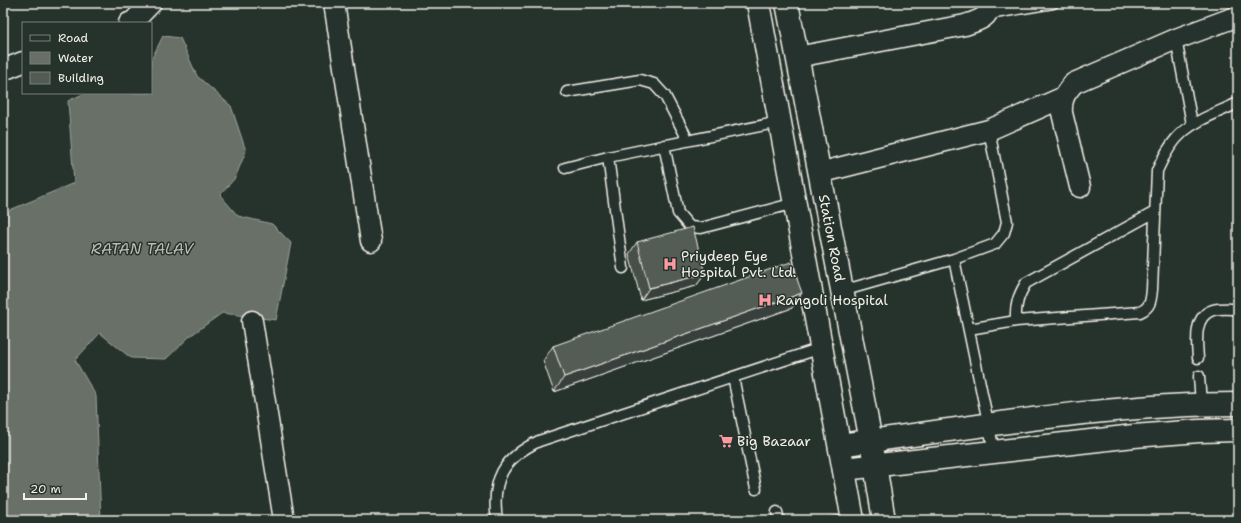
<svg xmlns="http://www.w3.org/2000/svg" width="1241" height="523" font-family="'Shantell Sans',sans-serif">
	<rect width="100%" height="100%" fill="#26332d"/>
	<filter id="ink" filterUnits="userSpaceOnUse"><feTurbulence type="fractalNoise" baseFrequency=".025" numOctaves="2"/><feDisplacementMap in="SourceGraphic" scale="8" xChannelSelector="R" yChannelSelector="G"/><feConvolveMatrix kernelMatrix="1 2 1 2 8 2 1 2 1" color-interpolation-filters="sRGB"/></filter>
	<g filter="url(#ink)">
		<path fill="#676f68" stroke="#9fa39b" d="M163,36L180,38L197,76L231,106L246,151L235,178L220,195L238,216L272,224L291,243L276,320L222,313L190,336L166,359L131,358L100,333L75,360L96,396L101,520H3V221L10,210L74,183L68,101L85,93H151V60Z"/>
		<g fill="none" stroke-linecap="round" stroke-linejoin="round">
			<defs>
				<path id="service" d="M989,14L1053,3
					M1176,39L1192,124
					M567,92L640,80L654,84L665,96L688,140
					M664,145L678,213L690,227L701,228L795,203
					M608,157L623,268
					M565,168L608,157L780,122
					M954,259L994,451
					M842,291L954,259L995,244L1004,233L1007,222L989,130
					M1016,321C1015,306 1018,296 1026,283L1155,212
					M969,329L1016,321L1140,312C1151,307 1151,300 1152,289L1157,171C1177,125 1195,123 1238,103
					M1198,358C1197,343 1193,316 1213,310C1220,308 1230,309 1238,309
					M1199,376L1201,404
					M733,377L756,489
					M777,512L779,520
					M497,520C491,480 503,458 539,441L821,348"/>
				<path id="minor" d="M334,3L371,241
					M129,23L133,22L151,3
					M797,57L965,25C980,20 987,19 992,3
					M3,70L23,62
					M819,173L989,130L1064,97
					M1080,187L1062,113C1061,99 1065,93 1074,83L1176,39L1238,16
					M252,321L284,520"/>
				<path id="secondary" d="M840,445C972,428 1105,404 1238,404
					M844,469L1134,436L1199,431L1238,430"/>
				<path id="primary" d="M758,3L853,520
					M787,3L871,441L884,520"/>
			</defs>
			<use href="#service" stroke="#f4f1e8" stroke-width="13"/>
			<use href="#minor" stroke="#f4f1e8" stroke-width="23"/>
			<use href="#secondary" stroke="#f4f1e8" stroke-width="25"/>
			<use href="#primary" stroke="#f4f1e8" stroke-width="25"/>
			<use href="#service" stroke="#26332d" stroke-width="10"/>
			<use href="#minor" stroke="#26332d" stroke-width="20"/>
			<use href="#secondary" stroke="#26332d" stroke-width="22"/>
			<use href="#primary" stroke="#26332d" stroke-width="22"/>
		</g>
		<path fill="#474f49" stroke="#f4f1e8" d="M637,242L705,274L696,286L641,300L629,254Z
			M792,308L554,392L543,361L553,346Z"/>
		<path fill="#39403c" stroke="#f4f1e8" d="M705,274L696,286L641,300L649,288Z
			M802,293L792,308L554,392L564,377Z"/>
		<path fill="#525c55" stroke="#f4f1e8" d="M693,227L705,274L649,288L637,242Z
			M791,262L802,293L564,377L553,346Z
			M842,515L843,520H814Z"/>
	</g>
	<defs>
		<symbol id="hospital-bare" viewBox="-9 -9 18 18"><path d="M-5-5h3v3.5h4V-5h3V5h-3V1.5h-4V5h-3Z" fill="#ff9aa2" stroke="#26332d" stroke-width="2.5" paint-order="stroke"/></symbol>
		<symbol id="supermarket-bare" viewBox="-9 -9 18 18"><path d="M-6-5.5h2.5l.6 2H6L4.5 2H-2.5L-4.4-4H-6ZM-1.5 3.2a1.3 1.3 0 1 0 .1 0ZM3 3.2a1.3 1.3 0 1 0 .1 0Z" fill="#ff9aa2" stroke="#26332d" stroke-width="2.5" paint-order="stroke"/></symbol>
	</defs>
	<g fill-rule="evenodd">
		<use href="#hospital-bare" x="660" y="254" width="20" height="20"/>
		<use href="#hospital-bare" x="755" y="290" width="20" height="20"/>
		<use href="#supermarket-bare" x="716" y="431" width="20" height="20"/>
	</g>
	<g text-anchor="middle" stroke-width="3" stroke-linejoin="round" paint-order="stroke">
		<g font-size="14" fill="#f4f1e8" stroke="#26332d">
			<text transform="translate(832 238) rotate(79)" y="5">Station Road</text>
		</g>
		<g font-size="14" fill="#f4f1e8" stroke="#26332d" text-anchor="start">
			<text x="681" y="261">Priydeep Eye<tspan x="681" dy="16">Hospital Pvt. Ltd.</tspan></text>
			<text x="776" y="305">Rangoli Hospital</text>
			<text x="737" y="446">Big Bazaar</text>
		</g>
		<g font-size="15" font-style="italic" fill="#bcbdb5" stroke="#26332d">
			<text x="142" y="254">RATAN TALAV</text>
		</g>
	</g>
	<rect width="1241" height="523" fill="none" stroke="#26332d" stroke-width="16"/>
	<rect x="8" y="8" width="1225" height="507" fill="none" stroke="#f4f1e8" stroke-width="1.5" filter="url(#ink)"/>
	<rect x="22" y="22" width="130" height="72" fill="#26332d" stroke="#787f78"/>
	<rect x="30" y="35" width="20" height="6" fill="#26332d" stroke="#787f78"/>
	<text x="58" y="42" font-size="12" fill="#f4f1e8">Road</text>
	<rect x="30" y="52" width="20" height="12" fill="#676f68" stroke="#787f78"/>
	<text x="58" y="62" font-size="12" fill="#f4f1e8">Water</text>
	<rect x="30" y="72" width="20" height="12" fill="#525c55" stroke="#787f78"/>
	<text x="58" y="82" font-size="12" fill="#f4f1e8">Building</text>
	<path d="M24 493v6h62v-6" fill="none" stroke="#f4f1e8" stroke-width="2"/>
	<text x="30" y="493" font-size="12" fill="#f4f1e8" stroke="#26332d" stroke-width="3" paint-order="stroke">20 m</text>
</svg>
